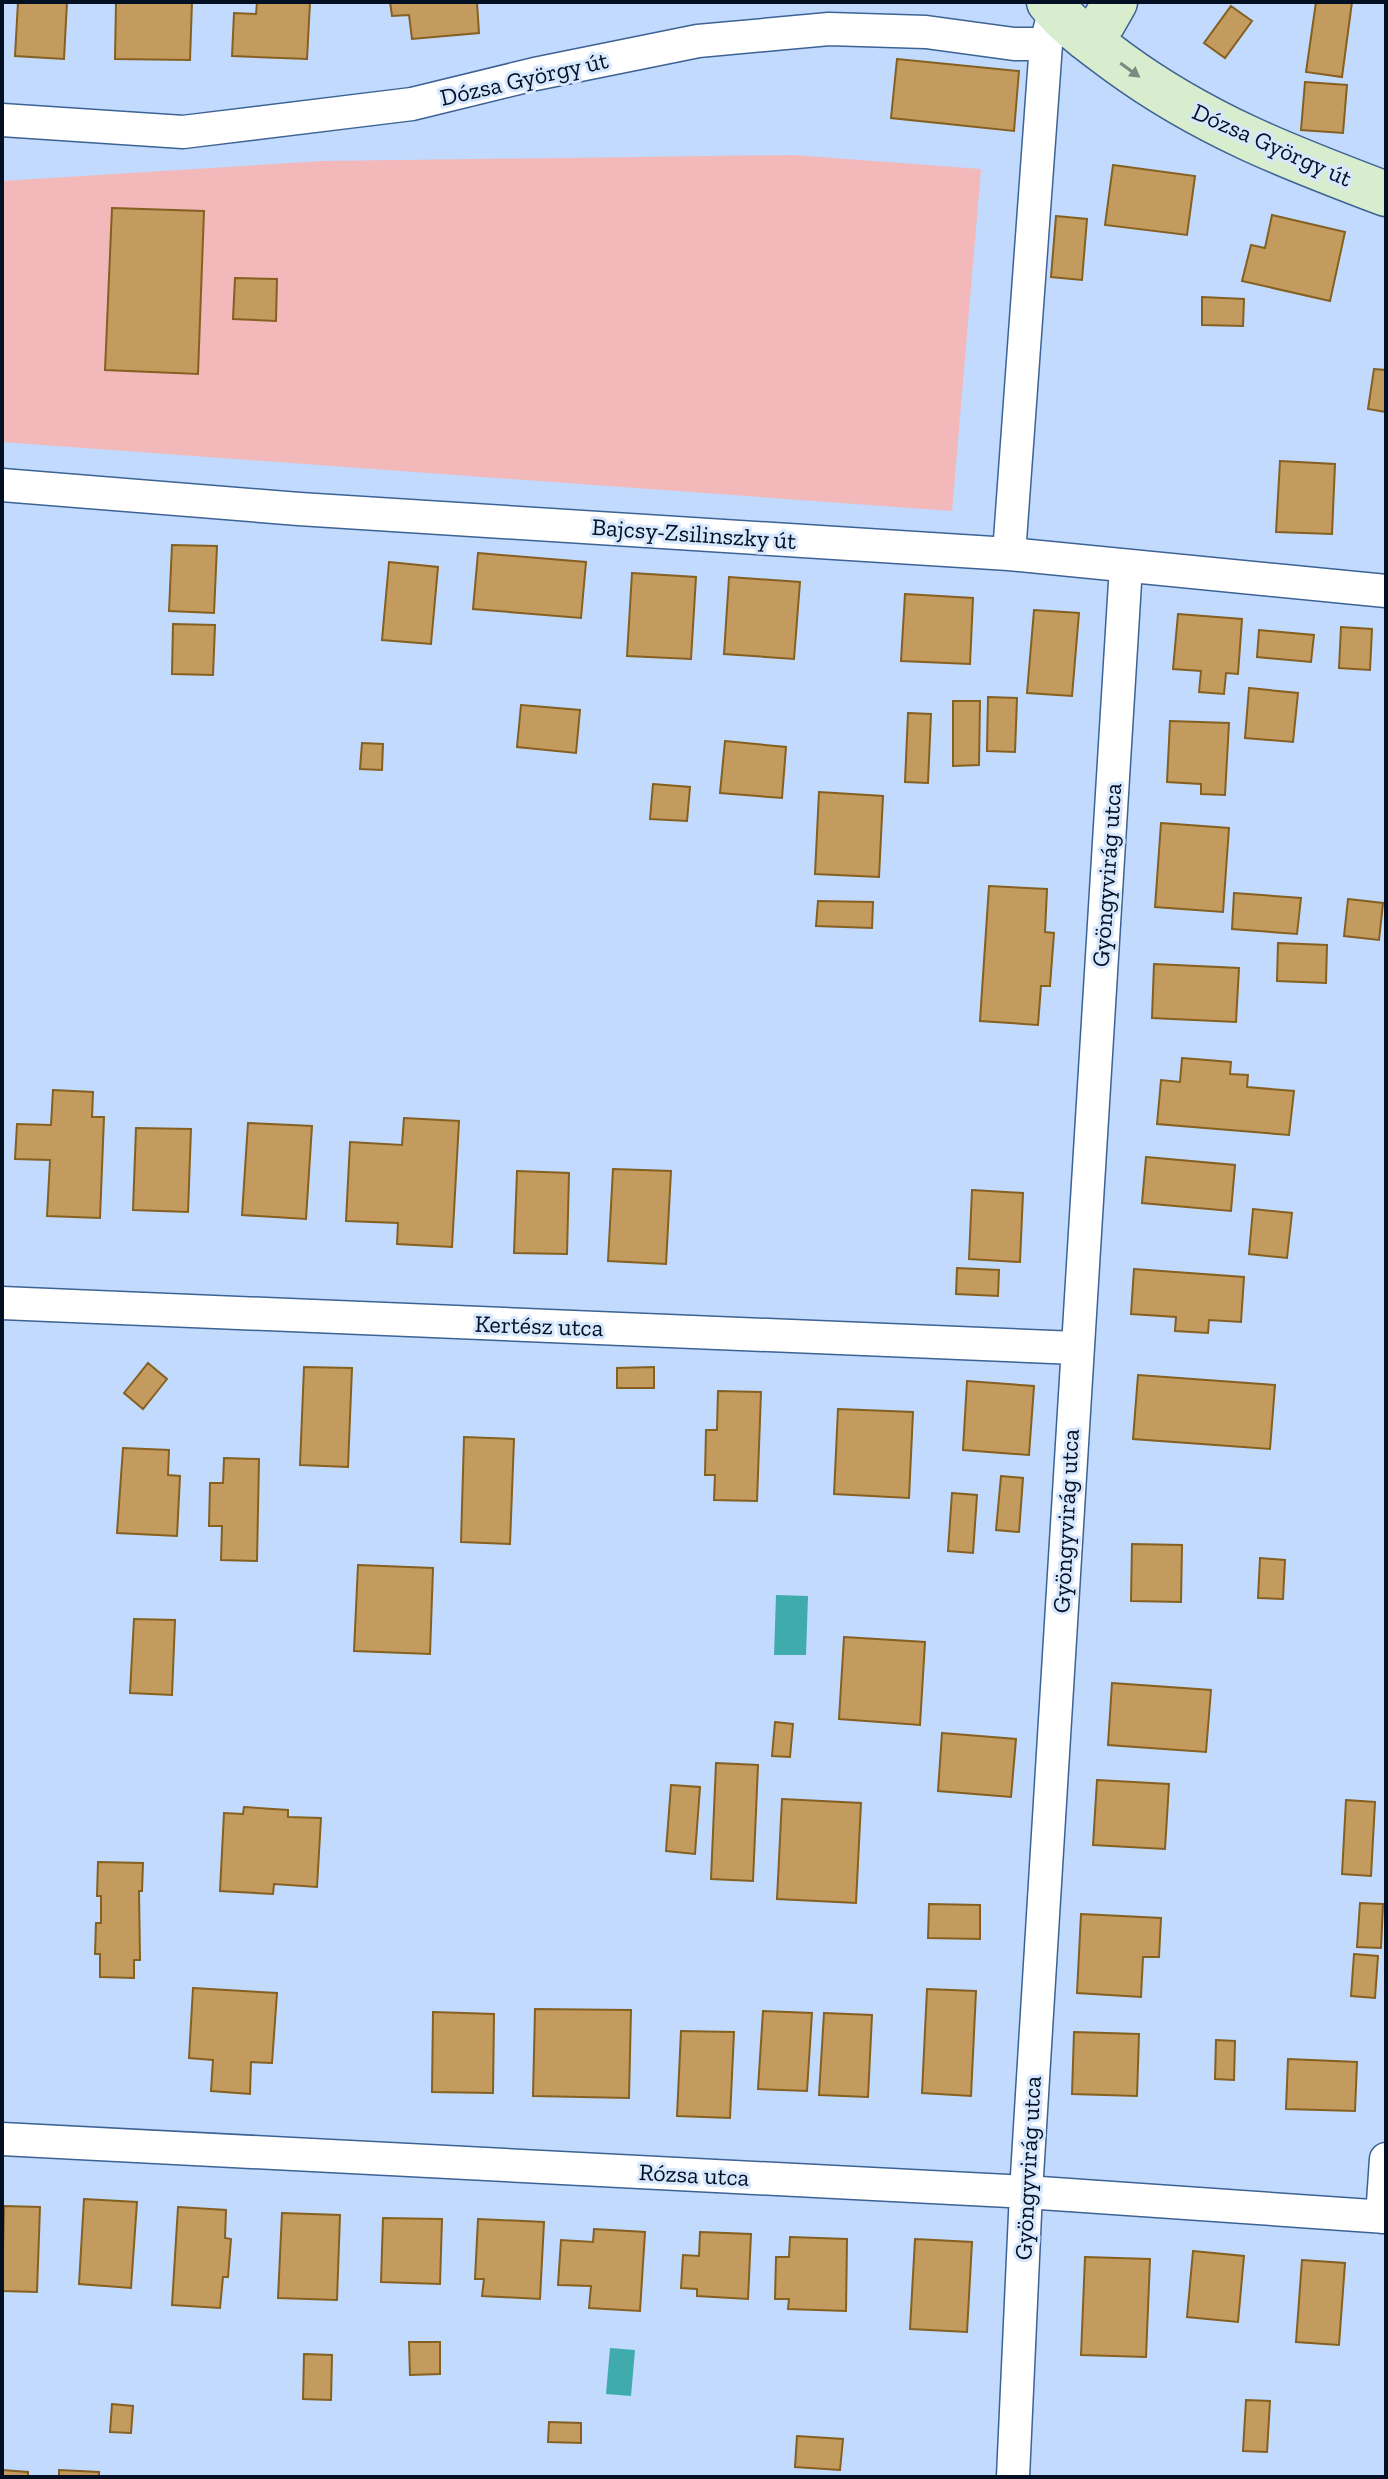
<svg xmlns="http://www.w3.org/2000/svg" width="1388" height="2479" font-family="'Zilla Slab',serif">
	<rect width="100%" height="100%" fill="#c1dafd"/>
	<path fill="#f3b8b9" d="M793,155L981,169L952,511L2,442V181L324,161Z"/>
	<path fill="#40abad" d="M776,1595L808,1596L806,1655H774Z
		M610,2348L635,2350L631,2396L606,2394Z"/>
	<path fill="#c39b5e" stroke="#856021" stroke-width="2" d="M18,2H67L64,59L15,56Z
		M116,2H192L190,60L115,59Z
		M257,2H310L307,59L232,56L234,13L256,14Z
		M390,2H477L479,33L412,39L409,15L392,16Z
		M1316,2H1352L1342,77L1306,72Z
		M1231,6L1252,21L1225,58L1204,43Z
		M897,59L1019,71L1014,131L891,118Z
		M1305,82L1347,85L1343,133L1301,130Z
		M1113,165L1195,176L1187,235L1105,225Z
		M112,208L204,211L198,374L105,370Z
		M1272,215L1345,232L1330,301L1242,281L1251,245L1265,248Z
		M1056,216L1087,219L1082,280L1051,277Z
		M235,278L277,279L276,321L233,319Z
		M1202,297L1244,299L1243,326L1202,325Z
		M1374,369L1386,370V412L1368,409Z
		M1280,461L1335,464L1332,534L1276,532Z
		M172,545L217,546L214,613L169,611Z
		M478,553L586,562L581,618L473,609Z
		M389,562L438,567L431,644L382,640Z
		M632,573L696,577L691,659L627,656Z
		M729,577L800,582L794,659L724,654Z
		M905,594L973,598L970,664L901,661Z
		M1034,610L1079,613L1072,696L1027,693Z
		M1178,614L1242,619L1238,674L1226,673L1224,694L1199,692L1201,671L1173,669Z
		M173,624L215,625L213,675L172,674Z
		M1341,627L1372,629L1370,670L1339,668Z
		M1259,630L1314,635L1311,662L1257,657Z
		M1249,688L1298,693L1293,742L1245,738Z
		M988,697L1017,698L1015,752L987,751Z
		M953,701H980L979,765L953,766Z
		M521,705L580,710L576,753L517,747Z
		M908,713L931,714L928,783L905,782Z
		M1170,721L1229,723L1225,795L1201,794V784L1167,782Z
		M725,741L786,747L782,798L720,793Z
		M362,743L383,744L382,770L360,769Z
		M653,784L690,787L687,821L650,819Z
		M819,792L883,796L879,877L815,874Z
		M1161,823L1229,828L1223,912L1155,907Z
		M989,886L1047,889L1045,932L1054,933L1050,986H1041L1038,1025L980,1021Z
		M1234,893L1301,898L1297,934L1232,929Z
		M1348,899L1383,903L1379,940L1344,936Z
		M818,901L873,902L872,928L816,926Z
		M1278,943L1327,945L1326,983L1277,981Z
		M1154,964L1239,968L1236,1022L1152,1018Z
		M1182,1058L1231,1062L1230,1074L1248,1075L1247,1087L1294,1091L1289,1135L1157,1124L1161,1080L1180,1082Z
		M53,1090L93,1092L92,1117H104L100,1218L47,1216L50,1160L15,1159L17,1124L51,1125Z
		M404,1118L459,1121L452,1247L397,1244L398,1223L346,1221L350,1142L402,1145Z
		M248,1123L312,1126L306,1219L242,1215Z
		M136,1128L191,1129L188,1212L133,1210Z
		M1146,1157L1235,1165L1231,1211L1142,1203Z
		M613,1169L671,1171L666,1264L608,1261Z
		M517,1171L569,1173L567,1254L514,1253Z
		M972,1190L1023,1193L1020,1262L969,1259Z
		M1253,1209L1292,1213L1287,1258L1249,1254Z
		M957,1268L999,1270L998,1296L956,1294Z
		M1134,1269L1244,1277L1241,1322L1209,1320L1208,1333L1175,1331L1176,1317L1131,1314Z
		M148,1363L167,1379L143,1409L124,1393Z
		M304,1367L352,1368L348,1467L300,1465Z
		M654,1367V1388H617V1368Z
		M1138,1375L1275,1385L1270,1449L1133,1439Z
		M967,1381L1034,1386L1029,1455L963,1450Z
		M718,1391L761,1392L757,1501L714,1500L715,1475H705L706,1430H717Z
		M838,1409L913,1412L909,1498L834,1494Z
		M464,1437L514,1439L510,1544L461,1542Z
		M123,1448L169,1450L168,1475L180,1476L177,1536L117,1533Z
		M224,1458L259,1459L257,1561L221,1560L222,1526H209L210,1483H223Z
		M1001,1476L1023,1478L1019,1532L996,1530Z
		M952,1493L977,1495L973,1553L948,1551Z
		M1132,1544L1182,1545L1181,1602L1131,1601Z
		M1260,1558L1285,1560L1283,1599L1258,1598Z
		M358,1565L433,1568L430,1654L354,1651Z
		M134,1619L175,1620L172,1695L130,1693Z
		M844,1637L925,1642L920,1725L839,1719Z
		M1112,1683L1211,1690L1206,1752L1108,1745Z
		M775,1722L793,1724L790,1757L772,1756Z
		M942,1733L1016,1739L1011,1797L938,1791Z
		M716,1763L758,1765L753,1881L711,1879Z
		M1097,1780L1169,1784L1165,1849L1093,1845Z
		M671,1785L700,1787L695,1854L666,1851Z
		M782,1799L861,1803L856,1903L777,1899Z
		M1346,1800L1375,1802L1371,1876L1342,1874Z
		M244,1807L288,1810V1817L321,1818L317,1887L274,1884L273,1894L220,1891L224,1813L243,1814Z
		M98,1862L143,1863L142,1891H139L140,1960H134V1978L100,1977V1954H95L96,1923H101V1896H97Z
		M1360,1903L1383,1904L1381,1948L1357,1947Z
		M929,1904L980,1905V1939L928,1938Z
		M1081,1914L1161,1918L1159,1957H1143L1141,1997L1077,1993Z
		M1354,1954L1378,1956L1375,1998L1351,1996Z
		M193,1988L277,1993L272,2063L251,2062L250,2094L211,2091L213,2060L189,2058Z
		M927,1989L976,1991L971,2096L922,2093Z
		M535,2009L631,2010L629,2098L533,2096Z
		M763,2011L812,2013L807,2091L758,2089Z
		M433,2012L494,2014L493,2093L432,2092Z
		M824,2013L872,2015L868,2097L819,2095Z
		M681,2031L734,2032L730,2118L677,2116Z
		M1074,2032L1139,2034L1137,2096L1072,2094Z
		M1216,2040L1235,2041L1234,2080L1215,2079Z
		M1288,2059L1357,2062L1355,2111L1286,2109Z
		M84,2199L137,2202L131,2288L79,2284Z
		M4,2206L40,2207L37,2292L2,2291Z
		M178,2207L226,2210L225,2238L231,2239L228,2277H223L220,2308L172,2305Z
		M282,2213L340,2215L337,2300L278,2298Z
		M383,2218L442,2219L440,2284L381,2282Z
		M478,2219L544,2222L540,2299L482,2296L484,2279H475Z
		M594,2229L645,2232L640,2311L589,2308L591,2286L558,2285L561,2240L593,2242Z
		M700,2232L751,2234L748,2299L697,2296V2289L681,2288L683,2255L699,2256Z
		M790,2237L847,2239L846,2311L788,2309L789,2299H775L776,2257H789Z
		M915,2239L972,2242L967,2332L910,2329Z
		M1193,2251L1244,2256L1238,2322L1187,2317Z
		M1085,2257L1150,2259L1146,2357L1081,2355Z
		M1302,2260L1345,2263L1339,2345L1296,2342Z
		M409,2342H440V2374L410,2375Z
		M304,2354L332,2355L331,2400L303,2399Z
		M1246,2400L1270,2401L1267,2452L1243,2451Z
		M112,2404L133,2406L131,2433L110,2432Z
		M549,2422L581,2423V2443L548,2442Z
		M797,2436L843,2439L840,2470L795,2467Z
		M2,2470L28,2472V2477H2Z
		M59,2470L99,2472V2477H59Z"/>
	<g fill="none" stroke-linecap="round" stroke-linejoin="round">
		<defs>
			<path id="minor" d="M2,120L183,132L412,104L535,74L698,41L829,29L926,32L1014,44H1046
				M2,485L299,509L1009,554L1386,591
				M1009,554L1046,44L1051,24
				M2,1303L1076,1348
				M2,2139L1026,2192L1386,2217
				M1382,2217L1386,2159
				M1013,2477L1026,2192L1126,566"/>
			<path id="secondary" d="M1049,2C1068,26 1094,44 1118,62C1204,125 1288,157 1386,194
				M1086,38L1103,23L1115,2"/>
		</defs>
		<use href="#minor" stroke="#3d6294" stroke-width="35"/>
		<use href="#secondary" stroke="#3d6294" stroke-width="47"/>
		<use href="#minor" stroke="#fff" stroke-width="32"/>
		<use href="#secondary" stroke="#d7edcd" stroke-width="44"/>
	</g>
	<defs><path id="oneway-solid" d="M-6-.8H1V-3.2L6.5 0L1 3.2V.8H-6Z" transform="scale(2)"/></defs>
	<use fill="#788a81" href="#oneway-solid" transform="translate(1130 70) rotate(36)"/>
	<g text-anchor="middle" stroke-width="6" stroke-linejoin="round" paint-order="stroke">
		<g font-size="24" fill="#031024" stroke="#d6e7fe">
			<text transform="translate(524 79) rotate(-13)" y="8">Dózsa György út</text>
			<text transform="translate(1272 145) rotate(24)" y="8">Dózsa György út</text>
			<text transform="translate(694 534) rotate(4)" y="8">Bajcsy-Zsilinszky út</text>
			<text transform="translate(1107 875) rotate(-86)" y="8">Gyöngyvirág utca</text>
			<text transform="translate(539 1326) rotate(2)" y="8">Kertész utca</text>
			<text transform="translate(1066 1521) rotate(-87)" y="8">Gyöngyvirág utca</text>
			<text transform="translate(1028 2168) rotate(-87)" y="8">Gyöngyvirág utca</text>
			<text transform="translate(694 2175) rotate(3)" y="8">Rózsa utca</text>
		</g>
	</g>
	<rect width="1388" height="2479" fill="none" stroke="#031024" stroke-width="8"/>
</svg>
